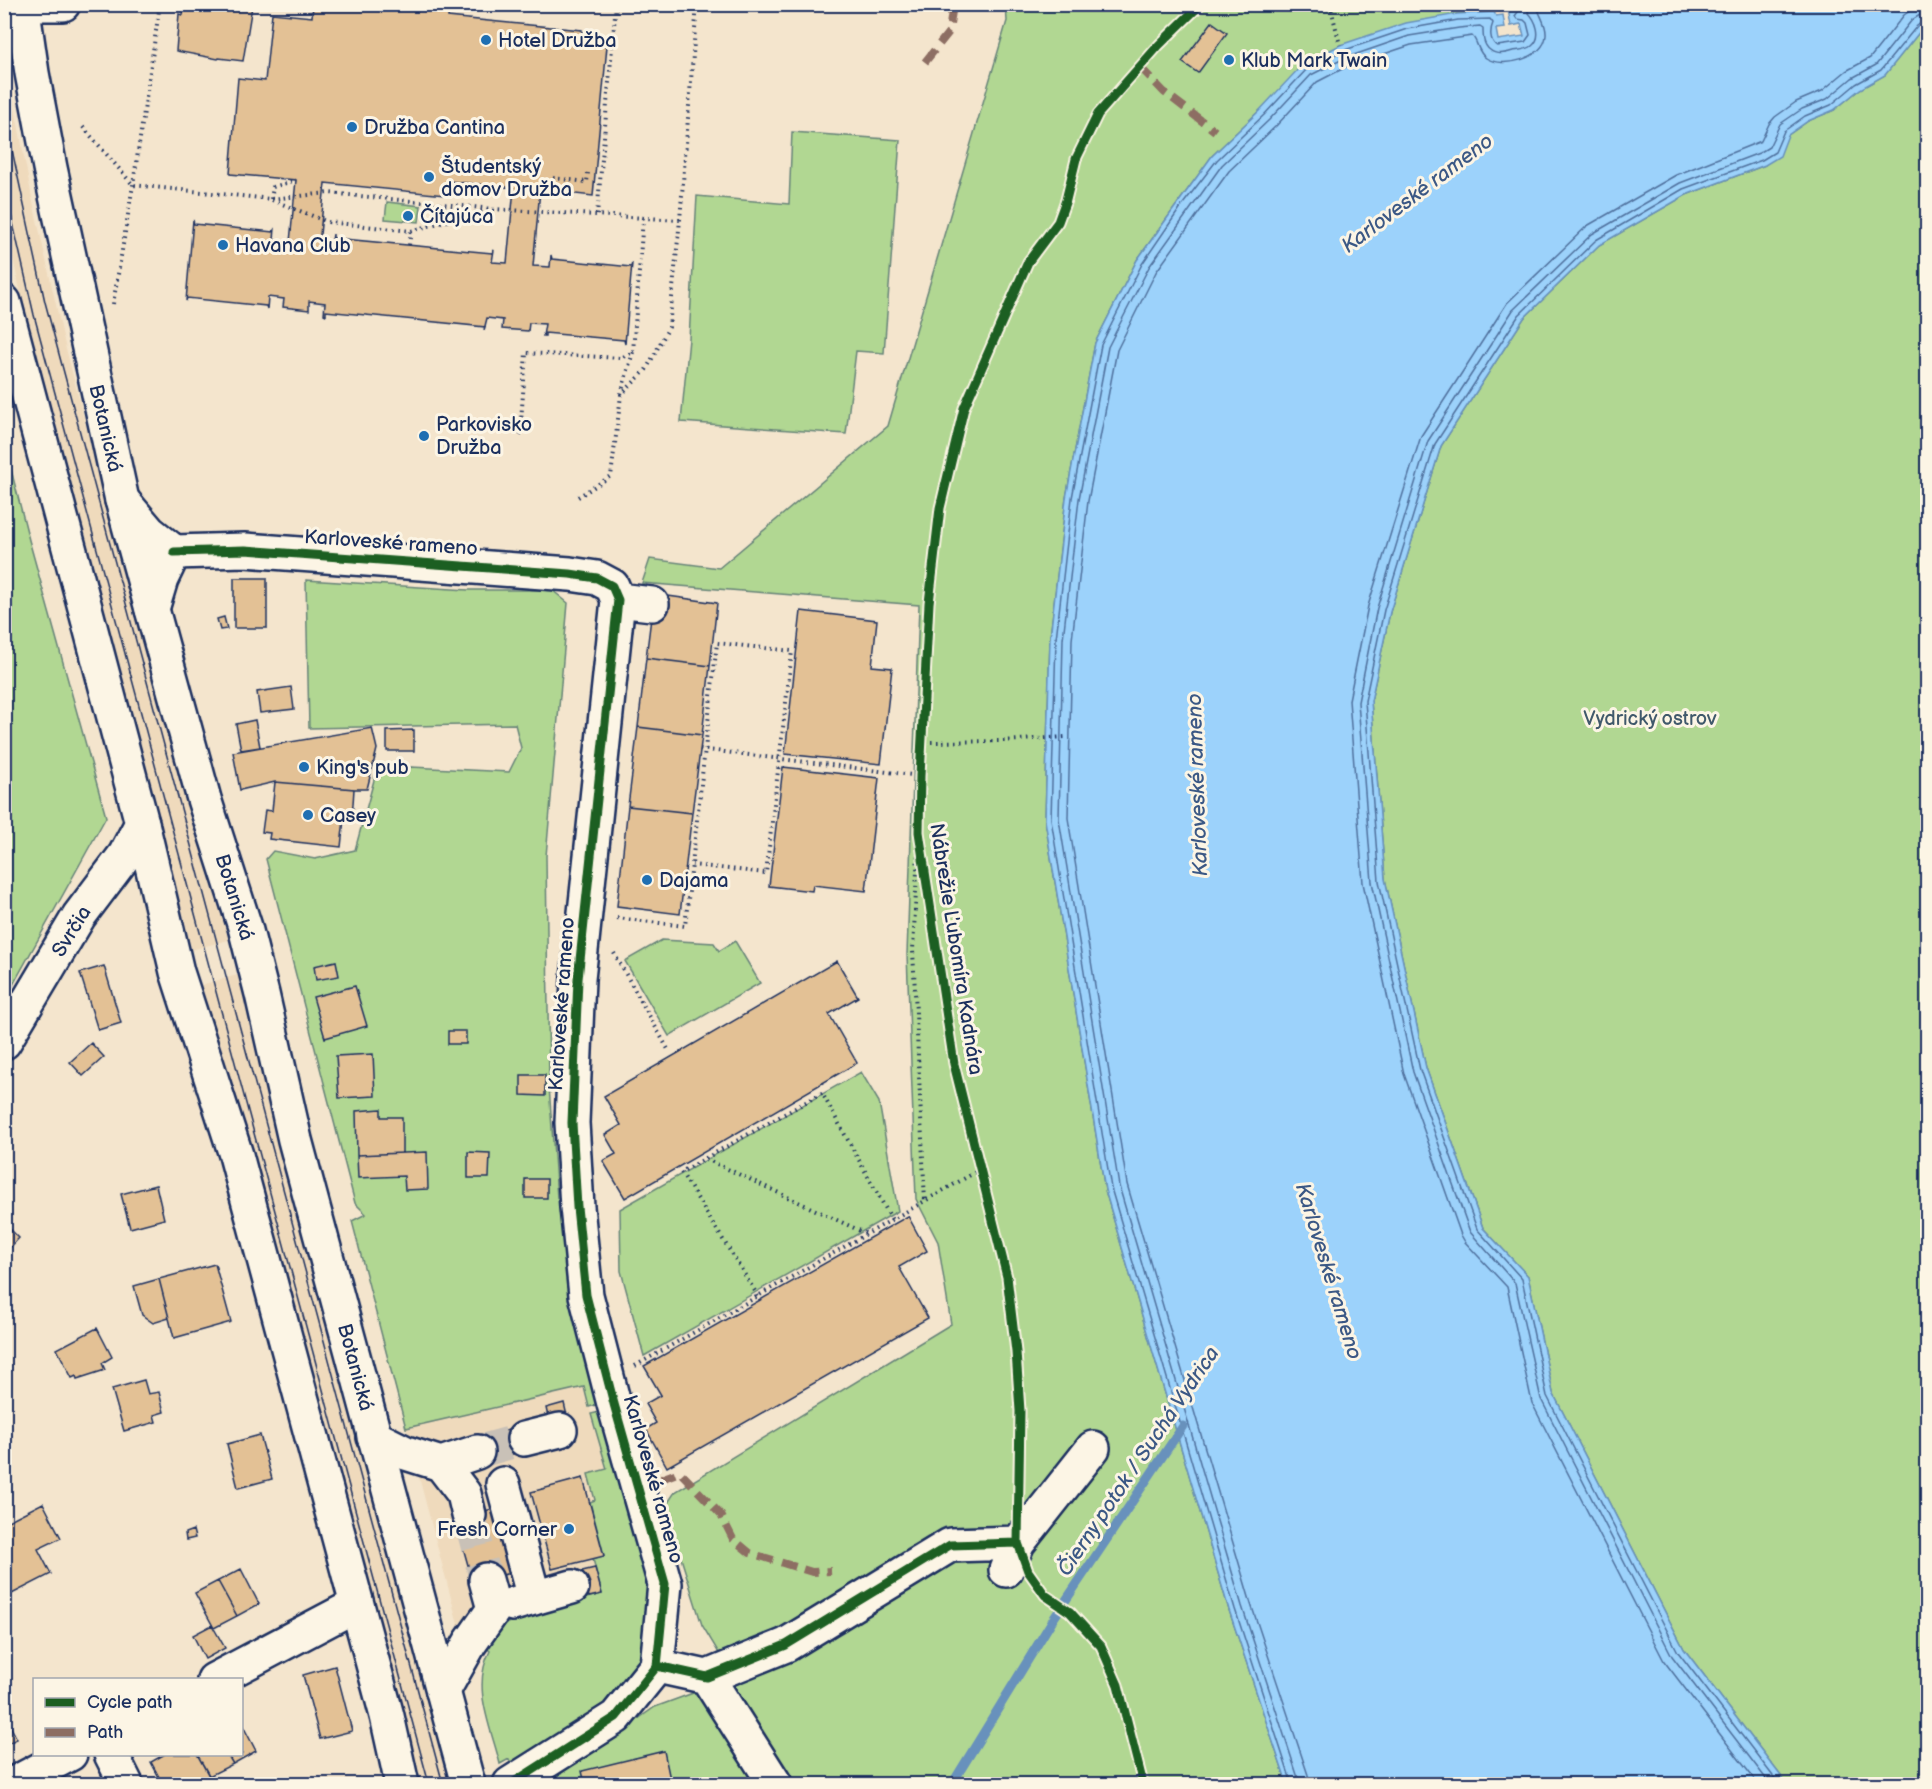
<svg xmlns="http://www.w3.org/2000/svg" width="1932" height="1789" font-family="'Balsamiq Sans',sans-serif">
	<rect width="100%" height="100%" fill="#f4e5cd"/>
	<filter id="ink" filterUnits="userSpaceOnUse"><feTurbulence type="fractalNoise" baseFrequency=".0167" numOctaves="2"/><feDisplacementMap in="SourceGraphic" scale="12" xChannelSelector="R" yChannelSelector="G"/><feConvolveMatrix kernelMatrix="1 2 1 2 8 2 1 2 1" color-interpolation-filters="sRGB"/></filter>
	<g filter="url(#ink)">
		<path fill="#efdabc" d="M4,50L31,193L65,345L109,514L232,939L187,951L147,770L34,352L5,223Z
			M241,974L452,1784H421L249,1145L197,986Z
			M584,1387L607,1469L588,1474L595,1501L590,1502L604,1556L593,1559L602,1594L533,1612L482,1644L459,1628L406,1428Z"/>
		<path fill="#b1d792" stroke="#668378" stroke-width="1.5" d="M1006,5H1523L1494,12L1457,14L1259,111L1212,156L1137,260L1095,343L1066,498L1050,638L1045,820L1105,1190L1229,1610L1287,1784H546L655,1707L734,1678L702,1625L665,1507L675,1492L951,1324L938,1242L916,1199L907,954L919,605L642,583L650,559L719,568L888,426L1007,21Z
			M1927,25V1784H1787L1684,1649L1553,1393L1528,1276L1483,1228L1426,1068L1385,879L1371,701L1390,612L1441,446L1524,318L1599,245L1686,195L1765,165L1788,135L1808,121L1834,110L1860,89L1885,75L1921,30Z
			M792,132L900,140L884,353L856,351L846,434L681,422L689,339L697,196L789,204Z
			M387,202L421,206L419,222L385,219Z
			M4,442L29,540L106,817L5,999Z
			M306,580L468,590H552L568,603L546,856L549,1086L557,1198H565L603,1403L589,1407L584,1387L406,1428L352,1221L366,1214L355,1203L266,859L273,851L315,859L355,850L377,769L411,767L509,772L521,748L515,724L309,728Z
			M662,940L714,943L719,951L735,941L760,983L669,1036L625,961Z
			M861,1072L879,1102L898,1211L644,1356L621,1271L620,1209Z
			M604,1411L652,1579L646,1644L640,1660L621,1691L592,1718L513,1767L509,1759L500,1764C491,1727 471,1687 490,1651L482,1644L498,1627L533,1612L602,1594L593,1559L604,1555L590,1502L595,1500L588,1474L607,1469L591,1414Z"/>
		<path fill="#9cd2fb" stroke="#6891bc" stroke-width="1.5" d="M1523,5H1927V25L1921,30L1885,75L1860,89L1834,110L1808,121L1788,135L1780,156L1765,165L1686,195L1599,245L1524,318L1441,446L1390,612L1371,701L1385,879L1426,1068L1483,1228L1528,1276L1553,1393L1684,1649L1787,1784H1287L1229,1610L1105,1190L1045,820L1050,638L1066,498L1095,343L1137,260L1212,156L1259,111L1303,64L1340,45L1406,23L1457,14L1494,12L1496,16L1503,15L1505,28L1496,29L1498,40L1524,36L1521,24L1511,26L1508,9Z"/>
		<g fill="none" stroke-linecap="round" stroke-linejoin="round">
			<path stroke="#4f709d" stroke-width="1.5" d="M1292,1784L1235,1609L1111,1188L1051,819L1056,639L1072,498L1101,345L1142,264L1183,204L1217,160L1264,115L1307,69L1342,51L1407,29L1458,20L1490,19L1493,23C1490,30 1489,41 1497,46L1525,42L1530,35L1527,23L1524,20L1517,19L1515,16L1520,9L1521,4
				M1300,1784L1242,1606L1119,1186L1059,819L1063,639L1079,499L1108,347L1149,267L1222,165L1269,120L1311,75L1345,58L1409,36L1459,28L1480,26L1483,28C1483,36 1483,45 1490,50C1497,56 1506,53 1513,51C1519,50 1527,50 1532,46C1543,37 1536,20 1528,12V4
				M1309,1784L1308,1775L1251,1604L1127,1184L1068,818L1072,640L1088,501L1117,350L1156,272L1229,171L1276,126L1317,82L1348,66L1411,45L1472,36C1478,41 1477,52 1486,58C1502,69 1545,59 1546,35C1547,23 1538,15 1537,4
				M1758,1784L1664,1661L1532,1403L1507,1287L1465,1242L1461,1235L1404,1074L1363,883L1349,700L1368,606L1421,436L1507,303L1587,226L1676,175L1761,141L1769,124L1775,117L1796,102L1822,91L1846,71L1870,58L1904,15L1914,8L1923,4
				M1770,1784L1672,1656L1541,1399L1515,1283L1470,1232L1413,1072L1372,882L1358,702L1377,608L1428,441L1513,310L1592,234L1680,183L1759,153L1769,147L1780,124L1802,109L1827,99L1852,78L1876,65L1912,20L1920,15L1928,13
				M1779,1784L1678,1652L1547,1396L1522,1279L1477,1229L1420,1070L1379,881L1365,701L1384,610L1435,444L1519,315L1596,240L1683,189L1762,160L1775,152L1784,131L1805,116L1831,105L1856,84L1881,70L1917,26L1923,21H1928"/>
			<path stroke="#6891bc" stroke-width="9" d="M952,1784L1052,1621L1183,1426"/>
		</g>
		<path fill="#e3c195" stroke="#1b2f5e" stroke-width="1.5" fill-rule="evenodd" d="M184,4L252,6L243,61L219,58L218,59L176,51L179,14L183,15Z
			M313,4H450L448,17L582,30L581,44L607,46L593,196L540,190L533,266L550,267L551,255L552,259L631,267L632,263L625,344L624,340L545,333V336H543L545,324L529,323L528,331L502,329L503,320L487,318L484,330L485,327L326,311V315L324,314L325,303L309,301V310L283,307L284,299L268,297L267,309L266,306L187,298L186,301L193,220L194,224L273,232L275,228L274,240L290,242L296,180L230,174L238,78L265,81L272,13L312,17ZM447,181L514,188L507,263L492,262L494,250L492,253L333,238V234L331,246L319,245L325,183L445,195Z
			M1212,22L1227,33L1198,73L1182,62Z
			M234,578H267V628H234Z
			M654,594L717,603L710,666L646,658Z
			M801,611L877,620L872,666L892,668L881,764L785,754Z
			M224,617L227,629L220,630L217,619Z
			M646,658L710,666L702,735L638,727Z
			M291,687L294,709L260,713L257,692Z
			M255,720L260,747L241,750L236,724Z
			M638,727L702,735L692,813L628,806Z
			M372,728L377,749L367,789H354L275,782L240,790L233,752Z
			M414,730V751H387V731Z
			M783,767L879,778L866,891L813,885L812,891L769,886Z
			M275,782L354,789L352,819H344L341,847L269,839L270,833L262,832L265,810L272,811Z
			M628,806L692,813L680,914L617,906Z
			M336,961L339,976L316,980L314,966Z
			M837,961L858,997L829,1014L857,1063L625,1198L603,1161L616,1154L605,1135L621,1125L604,1096Z
			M104,966L121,1023L98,1030L80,973Z
			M355,986L367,1026L325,1038L313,997Z
			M448,1031H466V1044H448Z
			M91,1043L104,1057L83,1076L70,1062Z
			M373,1054L375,1096L339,1098L336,1056Z
			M521,1075H545V1096L521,1095Z
			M381,1109V1117H402V1153L357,1155L356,1111Z
			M427,1152L428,1189L405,1190L404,1176L358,1178L357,1155Z
			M468,1152L490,1153L489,1178H468Z
			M525,1179H547V1198H525Z
			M156,1185L164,1219L130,1228L121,1194Z
			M908,1216L927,1251L899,1267L928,1318L667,1467L646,1429L656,1423L645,1404L661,1395L644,1366Z
			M4,1223L19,1238L4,1254Z
			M215,1264L231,1322L174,1338L159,1279Z
			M159,1279L169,1318L153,1323L142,1315L134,1286Z
			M97,1328L112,1357L102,1363L105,1370L77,1379L76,1376L72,1378L57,1349Z
			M144,1380L148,1394L159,1392L164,1412L154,1415L156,1422L124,1431L112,1389Z
			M564,1403L567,1416L549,1421L546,1408Z
			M520,1427L527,1450L480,1463L474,1439Z
			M260,1435L272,1479L238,1488L227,1444Z
			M583,1478L604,1556L552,1569L531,1492Z
			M518,1502L536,1566L473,1583L455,1519Z
			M43,1503L61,1538L38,1549L51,1574L4,1598V1523Z
			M193,1530L195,1538L186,1540L185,1533Z
			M595,1568L602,1594L589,1597L582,1571Z
			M241,1569L259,1604L237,1616L218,1581Z
			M218,1581L237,1616L214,1628L195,1593Z
			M212,1625L225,1648L205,1659L193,1635Z
			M335,1666L352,1731L320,1739L303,1675Z
			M4,1714L17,1739L4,1745Z
			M242,1724L256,1751L233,1764L227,1754H242Z
			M664,1751L671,1784H585L582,1771Z
			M165,1754H197L214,1784H149L160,1779L151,1762Z
			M197,1754H227L233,1764L209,1776Z"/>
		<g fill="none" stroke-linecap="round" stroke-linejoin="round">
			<path stroke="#c9c1b7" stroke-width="33" stroke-dasharray="33 16" stroke-linecap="butt" d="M477,1452L524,1439
				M469,1515L486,1580"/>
			<defs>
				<path id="minor" d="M18,4H63
					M122,500L149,532L174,552
					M174,552L245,550L570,574L597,578L612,586L618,600L578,979L572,1123L577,1207L586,1295L614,1404L665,1584L657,1666L616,1717L510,1784
					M618,600L652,604
					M152,609L161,579L174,552
					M4,1042L79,916L125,855L142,823
					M374,1437L406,1453L441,1464L464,1494L469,1515
					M524,1439L560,1430
					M441,1464L477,1452
					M503,1484L534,1598
					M1006,1570L1018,1543L1093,1448
					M513,1604L572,1587
					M657,1666L707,1677L786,1645L950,1545L1018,1543
					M707,1677L775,1784
					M214,1680L356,1605
					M443,1691L470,1643L494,1609L486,1580
					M111,1754L126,1784
					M13,1784L70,1754"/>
				<path id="major" d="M22,4L32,73L50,168L122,500L204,799L245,927L262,994L295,1140L468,1784
					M4,302L142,823L177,972L236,1155L387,1716L402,1784"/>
			</defs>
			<use href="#minor" stroke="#1b2f5e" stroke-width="38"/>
			<use href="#major" stroke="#1b2f5e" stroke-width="38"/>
			<path stroke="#1b2f5e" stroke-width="4" stroke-dasharray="1.5 4.5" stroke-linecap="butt" d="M1330,4L1340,45
				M1504,4L1505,9
				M83,127L133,185L271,199L329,193L493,209L680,220
				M553,178L587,182L588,173
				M271,199L273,187L296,180
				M272,200L328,222L411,231L490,209
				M597,215L616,4
				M409,245L411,231
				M113,304L133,185L160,4
				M621,394L633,352
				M520,435L526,353L621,358L633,352L643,218
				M578,497L611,476L621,395L646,370L669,327L680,220L697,4
				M931,742L1003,741L1066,737
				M700,749L920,776
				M919,832L913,950L925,1202
				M617,918L685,926L717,643L792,651L766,873L692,865
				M614,953L669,1051
				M706,1159L867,1234
				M758,1296L681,1172L822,1093L892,1220
				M635,1366L981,1169"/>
			<use href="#minor" stroke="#fcf5e5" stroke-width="33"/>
			<use href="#major" stroke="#fcf5e5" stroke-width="33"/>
			<path stroke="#1b2f5e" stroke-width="1.5" d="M4,113L45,302L443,1784
				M4,184L34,315L429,1784"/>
			<path stroke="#8d6e63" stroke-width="8" stroke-dasharray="15 8" stroke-linecap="butt" d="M925,62L949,32L953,4
				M1140,67L1164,92L1215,131
				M661,1479L680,1472L721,1515L733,1539L750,1553L812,1572L831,1571"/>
			<defs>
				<path id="cycleway" d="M174,552L245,550L570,574L597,578L612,586L618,600L578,979L572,1123L577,1207L586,1295L614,1404L665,1584L657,1666L616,1717L511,1784
					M657,1666L707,1677L786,1645L950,1545L1018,1543
					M1143,1784L1118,1685L1101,1646L1070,1612L1045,1595L1028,1571L1018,1543L1020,1411L1016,1352L1007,1277L954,1064L919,832L920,776L929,603L940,508L964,408L1028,262L1058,222L1066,200L1076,159L1098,114L1159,45L1201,4"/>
			</defs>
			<use href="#cycleway" stroke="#fcf5e5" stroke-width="13"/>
			<use href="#cycleway" stroke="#1b5e20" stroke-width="9"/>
		</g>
	</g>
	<g fill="#1f6fb2" stroke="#fcf5e5" stroke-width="2">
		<circle cx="486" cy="40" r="6"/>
		<circle cx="1229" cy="60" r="6"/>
		<circle cx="352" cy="127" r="6"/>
		<circle cx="429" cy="177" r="6"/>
		<circle cx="408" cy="216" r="6"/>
		<circle cx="223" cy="245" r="6"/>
		<circle cx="424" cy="436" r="6"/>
		<circle cx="304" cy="767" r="6"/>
		<circle cx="308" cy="815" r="6"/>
		<circle cx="647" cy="880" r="6"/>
		<circle cx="569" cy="1529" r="6"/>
	</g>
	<g text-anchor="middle" stroke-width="6" stroke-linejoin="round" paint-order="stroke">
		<g font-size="20" fill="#1b2f5e" stroke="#fcf5e5" text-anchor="start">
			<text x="498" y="47">Hotel Družba</text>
			<text x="1241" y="67">Klub Mark Twain</text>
			<text x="364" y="134">Družba Cantina</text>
			<text x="441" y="173">Študentský<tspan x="441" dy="23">domov Družba</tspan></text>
			<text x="420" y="223">Čítajúca</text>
			<text x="235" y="252">Havana Club</text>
			<text x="436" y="431">Parkovisko<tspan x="436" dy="23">Družba</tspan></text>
			<text x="316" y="774">King's pub</text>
			<text x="320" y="822">Casey</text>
			<text x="659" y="887">Dajama</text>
			<text x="557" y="1536" text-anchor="end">Fresh Corner</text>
		</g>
		<g font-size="20" fill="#1b2f5e" stroke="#fcf5e5">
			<text transform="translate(106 428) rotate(77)" y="7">Botanická</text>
			<text transform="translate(391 542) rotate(4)" y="7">Karloveské rameno</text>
			<text transform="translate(235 897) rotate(73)" y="7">Botanická</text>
			<text transform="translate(71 931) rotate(-58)" y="7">Svrčia</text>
			<text transform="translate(957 949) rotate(81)" y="7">Nábrežie Ľubomíra Kadnára</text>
			<text transform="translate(561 1004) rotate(-86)" y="7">Karloveské rameno</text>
			<text transform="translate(356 1367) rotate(75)" y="7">Botanická</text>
			<text transform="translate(654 1479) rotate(74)" y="7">Karloveské rameno</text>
		</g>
		<g font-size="20" fill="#40596b" stroke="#fcf5e5">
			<text x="1650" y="725">Vydrický ostrov</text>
		</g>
		<g font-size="21" font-style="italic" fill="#3b5885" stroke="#fcf5e5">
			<text transform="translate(1417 193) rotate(-37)" y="7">Karloveské rameno</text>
			<text transform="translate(1197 785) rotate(-92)" y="7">Karloveské rameno</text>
			<text transform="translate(1329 1271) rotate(73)" y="7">Karloveské rameno</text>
			<text transform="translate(1138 1461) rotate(-56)" y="7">Čierny potok / Suchá Vydrica</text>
		</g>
	</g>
	<rect width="1932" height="1789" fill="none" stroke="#fcf5e5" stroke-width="24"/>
	<rect x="12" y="12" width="1908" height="1765" fill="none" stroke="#1b2f5e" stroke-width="2" filter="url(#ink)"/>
	<rect x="33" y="1678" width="210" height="78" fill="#fcf5e5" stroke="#a2a6af" stroke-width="1.5"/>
	<rect x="45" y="1698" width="30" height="9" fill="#1b5e20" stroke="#a2a6af" stroke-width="1.5"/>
	<text x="87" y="1708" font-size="18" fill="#1b2f5e">Cycle path</text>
	<rect x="45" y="1728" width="30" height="9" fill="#8d6e63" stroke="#a2a6af" stroke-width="1.5"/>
	<text x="87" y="1738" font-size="18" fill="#1b2f5e">Path</text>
</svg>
